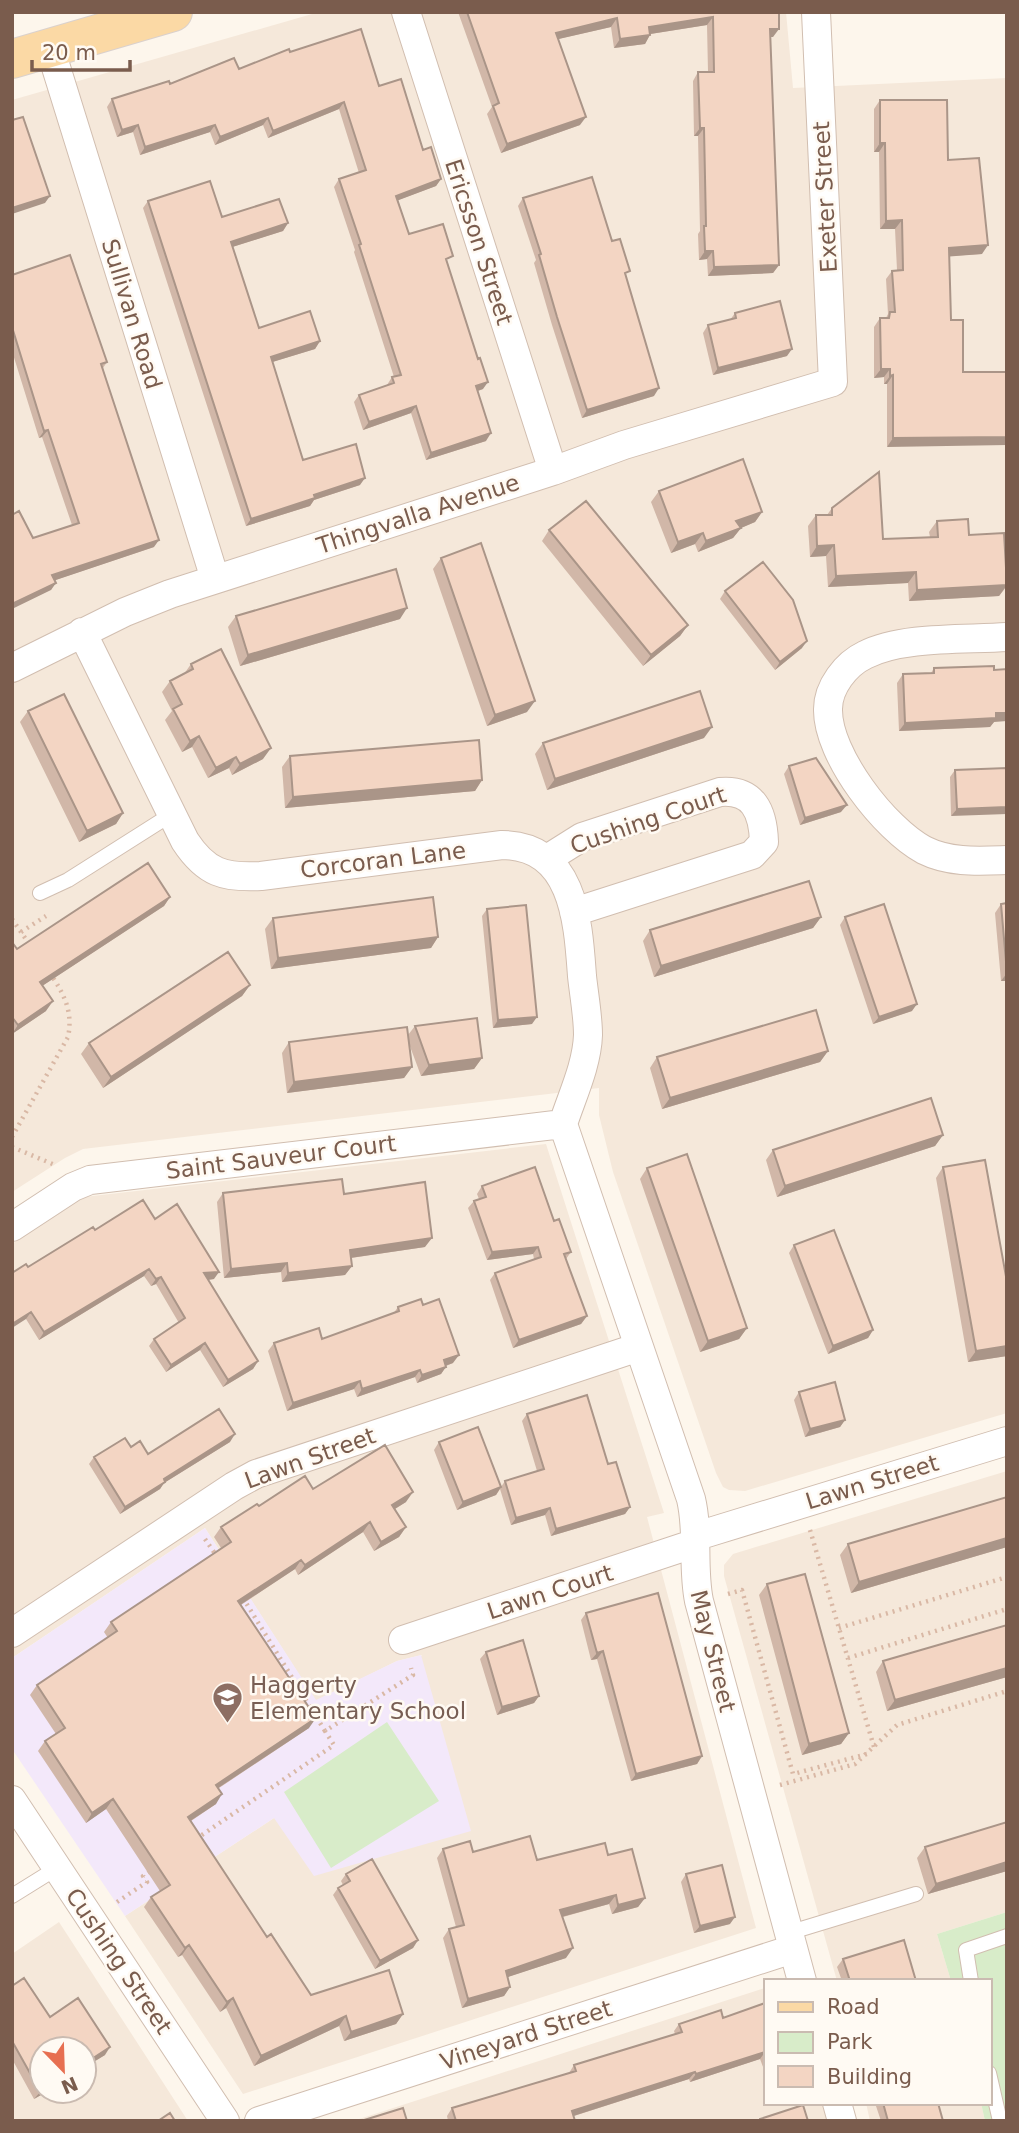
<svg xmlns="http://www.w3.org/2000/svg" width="1019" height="2133" font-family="'DejaVu Sans',sans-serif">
	<rect width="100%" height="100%" fill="#fdf6ec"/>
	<path fill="#f5e8da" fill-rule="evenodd" d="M319,12H786L793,88L1007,78V1413L745,1491L729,1490L723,1487L716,1473L613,1172L599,1115V1088L83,1149L65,1158L12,1192V100Z
		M546,1144L664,1513L647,1517L756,1928L243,2094L125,1916L274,1818L422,1655L397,1661L316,1701L205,1528L12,1658V1244L84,1197Z
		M1007,1471V1912L937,1934L951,1981H837L724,1576V1565L733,1554Z
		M59,1922L188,2121H12V1954ZM42,2049H84V2091H42Z
		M765,1988V2103H824L829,2121H353Z
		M866,2103H981L985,2121H870Z"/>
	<path fill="#f3e8fa" d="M205,1528L316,1700L397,1661L421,1655L471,1831L314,1876L274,1818L125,1916L12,1749V1658Z"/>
	<path fill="#d8ecc9" d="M387,1722L439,1801L331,1868L284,1792Z
		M1007,1912V2121H985L981,2103H989V1981H951L937,1934Z"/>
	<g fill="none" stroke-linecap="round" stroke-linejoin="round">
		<defs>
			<path id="service" d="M40,893L68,880L172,814
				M12,1896L57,1868
				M788,1933L916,1894
				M971,1981L966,1950L1007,1936
				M989,2073L1000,2121"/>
			<path id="minor" d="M406,12L553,471
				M50,48L215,579
				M82,632L185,841C206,873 224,878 261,876L502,845C574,846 578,921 582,976C584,995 588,1016 588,1035C587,1065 572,1096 563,1124
				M1007,637C965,640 902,636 865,655C846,664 828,687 828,709C827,755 885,829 924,850C950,863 978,861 1007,860
				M12,668L125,612L170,594L553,471L624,445L833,382L816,12
				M547,859L582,837L720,792C753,789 763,811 764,842L752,855L574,912
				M563,1124L691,1499C699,1533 692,1567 699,1601L802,1981
				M12,1227L73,1187L90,1180L563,1124
				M697,1536L1007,1441
				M12,1633L234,1486L256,1474L639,1347
				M403,1640L696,1543
				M12,1800L225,2121
				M837,2103L842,2121
				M259,2121L793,1949"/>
			<path id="primary" d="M12,59L173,12"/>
		</defs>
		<use href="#service" stroke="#d1beb0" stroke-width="16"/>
		<use href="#minor" stroke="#d1beb0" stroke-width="30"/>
		<use href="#primary" stroke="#dad1cd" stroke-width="40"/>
		<path stroke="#d9b8a5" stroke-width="4.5" stroke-dasharray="2 5" stroke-linecap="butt" d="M12,919L30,945
			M21,932L46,916
			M12,1137L68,1037C73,1013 65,995 51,975
			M12,1147L55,1165
			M810,1530L874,1747
			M205,1539L218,1558
			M728,1594L742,1590L793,1774L867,1754
			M243,1598L325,1731
			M839,1628L1007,1577
			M848,1658L1007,1609
			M780,1785L855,1764L897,1725L1007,1691
			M196,1839L334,1745L325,1731L413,1675L411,1668
			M117,1902L147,1882L143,1876L152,1870"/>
		<use href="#service" stroke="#fff" stroke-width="14"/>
		<use href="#minor" stroke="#fff" stroke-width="28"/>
		<use href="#primary" stroke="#fbd9a5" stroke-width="38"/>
	</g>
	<path fill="#d1b7a8" d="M458,12H779L773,37H770L779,265L773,273L708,276L707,259L699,260L698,234L700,231L698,136H694L693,81L698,72H708L707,25L650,34L645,44L614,48L611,27L558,39L580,125L501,153L487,114L492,107Z
		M290,52L379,86L423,150L441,179L436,186L398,200L409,234L448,264L483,389L478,391L486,441L426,460L411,413L363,430L354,402L359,395L387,385L392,377H394L354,252L355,250L334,187L339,179L359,173L339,109L268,138L263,125L215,145L210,132L140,155L133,132L117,137L107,107L112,99L170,84L239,69Z
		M880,100L948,160L982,254L949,256L951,320L963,372L887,447V384H884V377L874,378V327L880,318H886L888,314L886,279L892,271L897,270L895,229H880L879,152H874V109Z
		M523,198L612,241L654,396L582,418L552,325L534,263L536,260L518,206Z
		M148,201L222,217L288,223L283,231L232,247L259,328L320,341L315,349L272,362L303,460L360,485L314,500L310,506L246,526L143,208Z
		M12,275L107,362L103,368L154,547L55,580L51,590L33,538L72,525L42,437L39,438L12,351Z
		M735,313L787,356L713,375L703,333L708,325L730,320Z
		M659,491L762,512L755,522L741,528L733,538L698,552L695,544L671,553L651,502Z
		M832,508L883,539L930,537L929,532L937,521L969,535L1007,586L999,596L909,601L908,583L828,587L826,556L810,557L808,526L816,515H827Z
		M549,530L688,625L680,636L643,666L542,541Z
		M441,558L527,712L487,726L433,569Z
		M725,591L802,648L775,670L720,599Z
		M236,616L400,619L240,666L228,627Z
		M191,664L263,759L232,775L229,768L208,778L192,747L182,752L165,720L172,711L162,692L170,681L184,674Z
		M934,668L994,722L990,727L899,731L897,683L903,674L931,673Z
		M28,711L123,813L116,824L79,842L20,722Z
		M704,738L547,790L535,754L543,743Z
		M290,756L482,780L475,791L285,808L282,767Z
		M789,766L841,812L800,825L784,774Z
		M1007,768L951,816L950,777L955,770Z
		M170,897L164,906L42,986L46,1011L12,1034V942L17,949Z
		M1007,903V981H1001L995,913L1001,904Z
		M487,909L532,1024L493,1028L482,916Z
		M821,917L813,928L654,977L643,941L650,930Z
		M845,917L912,1011L873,1024L840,925Z
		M273,918L438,937L431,948L271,969L265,929Z
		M250,985L242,996L103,1088L81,1054L89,1043Z
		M415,1026L482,1058L474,1069L421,1076L408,1041L412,1067L404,1078L287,1093L282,1053L289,1042L408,1035Z
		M828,1051L820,1062L662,1109L650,1068L657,1057Z
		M943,1135L935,1146L777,1197L766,1160L773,1150Z
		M943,1167L1007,1282V1356L968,1362L936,1178Z
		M647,1168L747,1328L739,1339L700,1352L640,1179Z
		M482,1186L554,1221L571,1252L566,1259L587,1316L581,1324L513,1348L490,1280L495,1273L534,1259L533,1254L487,1260L468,1208L474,1201L479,1199L477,1194Z
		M223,1193L344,1194L425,1247L351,1258L352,1266L345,1275L282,1282L281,1272L224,1278L217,1202Z
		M155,1219L214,1279L208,1280L258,1361L253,1369L223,1387L200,1350L166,1372L149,1346L154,1339L179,1323L156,1284L151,1286L144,1276L39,1340L26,1319L28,1267L95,1230Z
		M794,1245L873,1330L868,1338L828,1354L789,1253Z
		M423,1305L453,1363L446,1366L441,1374L417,1383L415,1377L357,1397L354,1389L287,1411L268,1351L274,1343L322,1339L393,1314L398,1307Z
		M799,1392L845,1420L840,1427L805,1437L794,1400Z
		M527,1414L608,1464L630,1507L625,1514L551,1536L545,1515L511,1525L500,1489L496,1495L457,1510L434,1450L439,1442L501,1487L505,1481L537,1471L522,1421Z
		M230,1442L164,1483L160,1489L120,1514L89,1464L94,1457L131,1447L148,1454Z
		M313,1489L406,1502L395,1509L406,1527L399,1537L374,1551L363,1532L298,1575L295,1569L241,1605L309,1728L219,1788L216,1804L191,1821L267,1937L311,1995L403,2014L396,2024L344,2041L339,2026L254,2066L226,2008L220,2012L182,1955L178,1957L144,1907L151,1897L160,1891L106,1809L86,1823L38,1751L45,1741L56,1734L30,1695L37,1685L108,1638L104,1632L111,1622L221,1548L214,1537L221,1527L259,1506Z
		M1007,1497V1547L851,1593L840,1555L848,1544Z
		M767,1584L849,1733L841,1744L802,1755L759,1595Z
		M586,1613L702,1756L697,1764L631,1781L597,1659L591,1660L581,1620Z
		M1007,1625V1677L887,1711L876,1672L883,1661Z
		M486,1652L539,1696L534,1703L497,1715L480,1659Z
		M1007,1822V1871L928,1894L917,1858L925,1847Z
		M443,1849L537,1860L608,1855L645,1898L638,1907L612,1914L609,1904L563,1917L566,1958L507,1977L510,1987L504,1996L462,2008L443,1938L449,1929L456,1927L437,1858Z
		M346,1874L418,1940L413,1948L375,1969L333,1895L338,1888L343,1885L341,1881Z
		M686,1874L730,1924L694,1933L681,1882Z
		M843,1959L916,1981H842L837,1967Z
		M12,1986L50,2017L105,2055L42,2091H48L34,2099L12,2059Z
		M765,2003V2072L760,2059L690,2082L689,2079L574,2116L575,2121H448L447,2116L452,2108L569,2073L574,2065L675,2034L674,2031L679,2024L723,2018Z
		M875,2103H938L943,2121H881Z"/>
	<path fill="#aa9588" d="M942,12H988L941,14Z
		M713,17L707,25L644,35L649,27Z
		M617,18L611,27L550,41L556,33Z
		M770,29H779L773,37H764Z
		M650,35L645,44L614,48L620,39Z
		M344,102L339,109L268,138L273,131Z
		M586,117L580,125L501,153L507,144Z
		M268,118L263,125L215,145L220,137Z
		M138,125L133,132L117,137L122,130Z
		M215,125L210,132L140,155L145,147Z
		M700,128H704L698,136H694Z
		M880,143H885L879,152H874Z
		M441,179L436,186L391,203L396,196Z
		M50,196L45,203L12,214V208Z
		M902,220L895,229H880L886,221Z
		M288,223L283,231L226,249L231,242Z
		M988,245L982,254L943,257L949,248Z
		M705,251H713L707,259L699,260Z
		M779,265L773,273L708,276L714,267Z
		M320,341L315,349L266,364L271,357Z
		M792,349L787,356L713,375L718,368Z
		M881,369H890L884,377L874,378Z
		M893,375L887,384H884L890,376Z
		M488,382L483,389L471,393L476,386Z
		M659,388L654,396L582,418L587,410Z
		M416,406L411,413L363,430L369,422Z
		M48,430L42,437L39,438L44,431Z
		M491,433L486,441L426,460L431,453Z
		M1007,437V445L887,447L893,438Z
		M365,478L360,485L314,500L310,506L246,526L251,519L314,495Z
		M762,512L755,522L741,528L733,538L698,552L706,541L736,521Z
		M703,533L695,544L671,553L678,542Z
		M159,540L154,547L47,583L52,575Z
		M834,545L826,556L810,557L817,546Z
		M916,572L908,583L828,587L836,576Z
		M56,583L51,590L12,609V604Z
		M1007,585L999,596L909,601L917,590Z
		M407,608L400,619L240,666L248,655Z
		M688,625L680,636L643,666L651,655Z
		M807,641L802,648L775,670L780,662Z
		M535,701L527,712L487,726L495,715Z
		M996,713H1007V721L994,722L990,727L899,731L905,723Z
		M712,727L704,738L547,790L555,779Z
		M199,736L192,747L182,752L190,741Z
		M271,748L263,759L232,775L240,764Z
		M236,757L229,768L208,778L216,768Z
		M482,780L475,791L285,808L293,797Z
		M847,805L841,812L800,825L805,818Z
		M1007,807V814L951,816L957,809Z
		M123,813L116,824L79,842L87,831Z
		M170,897L164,906L33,992L40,982Z
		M821,917L813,928L654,977L661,966Z
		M438,937L431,948L271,969L278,958Z
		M1007,973V981H1001Z
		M250,985L242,996L103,1088L111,1077Z
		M53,1001L46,1011L12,1034L18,1025Z
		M917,1004L912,1011L873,1024L879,1017Z
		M537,1017L532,1024L493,1028L498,1020Z
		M828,1051L820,1062L662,1109L670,1098Z
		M482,1058L474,1069L421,1076L429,1065Z
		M412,1067L404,1078L287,1093L294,1082Z
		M943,1135L935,1146L777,1197L785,1186Z
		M432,1238L425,1247L343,1259L350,1250Z
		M538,1247L533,1254L487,1260L492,1252Z
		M287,1263L281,1272L224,1278L231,1269Z
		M352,1266L345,1275L282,1282L288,1273Z
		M149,1269L144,1276L39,1340L44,1332Z
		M219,1272L214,1279L199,1281L204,1273Z
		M161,1277L156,1284L151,1286L156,1279Z
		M31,1312L26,1319L12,1328V1324Z
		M587,1316L581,1324L513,1348L519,1340Z
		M747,1328L739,1339L700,1352L708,1341Z
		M873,1330L868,1338L828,1354L833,1346Z
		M205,1343L200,1350L166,1372L171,1365Z
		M1007,1346V1356L968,1362L976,1351Z
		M459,1355L453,1363L439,1368L444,1360Z
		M258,1361L253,1369L223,1387L228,1380Z
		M446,1367L441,1374L417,1383L422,1375Z
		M420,1370L415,1377L357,1397L362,1389Z
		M360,1381L354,1389L287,1411L293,1403Z
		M845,1420L840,1427L805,1437L810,1429Z
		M235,1434L230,1442L164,1483L160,1489L120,1514L125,1507L164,1479Z
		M501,1487L496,1495L457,1510L463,1502Z
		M413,1492L406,1502L385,1515L392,1505Z
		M630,1507L625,1514L551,1536L556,1529Z
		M550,1508L545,1515L511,1525L516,1518Z
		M370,1522L363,1532L298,1575L305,1565Z
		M406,1527L399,1537L374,1551L381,1542Z
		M1007,1538V1547L851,1593L859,1582Z
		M301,1560L295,1569L231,1611L238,1601Z
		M603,1651L597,1659L591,1660L597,1653Z
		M1007,1668V1677L887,1711L895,1700Z
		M539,1696L534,1703L497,1715L502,1707Z
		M316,1718L309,1728L209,1794L216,1785Z
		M849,1733L841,1744L802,1755L809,1744Z
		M702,1756L697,1764L631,1781L636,1774Z
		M222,1794L216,1804L181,1827L188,1817Z
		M113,1799L106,1809L86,1823L92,1813Z
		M1007,1862V1871L928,1894L936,1884Z
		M616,1895L609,1904L554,1919L560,1910Z
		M645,1898L638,1907L612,1914L618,1905Z
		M735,1917L730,1924L694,1933L700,1926Z
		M418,1940L413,1948L375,1969L380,1961Z
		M189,1945L182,1955L178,1957L185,1948Z
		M573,1948L566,1958L499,1980L506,1971Z
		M510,1987L504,1996L462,2008L468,1999Z
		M233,1998L226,2008L220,2012L227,2002Z
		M403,2014L396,2024L344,2041L351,2032Z
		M346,2016L339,2026L254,2066L261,2056Z
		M110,2047L105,2055L84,2068V2064Z
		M765,2052L760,2059L690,2082L696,2074Z
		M695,2072L689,2079L567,2118L572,2111Z
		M42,2090V2091H48L34,2099Z"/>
	<path fill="#f3d5c3" stroke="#aa9588" stroke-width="2" d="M467,12H779V29H770L779,265L714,267L713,251H705L704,226H706L704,128H700L698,72H714L713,17L649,27L650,35L620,39L617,18L556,33L586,117L507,144L493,106L499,103Z
		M361,29L379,86L401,79L423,150L431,147L441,179L396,196L409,234L443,224L453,256L446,259L478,359L480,358L488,382L476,386L491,433L431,453L416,406L369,422L359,395L394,383L392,377L401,375L359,245L361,244L339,179L366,170L344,102L273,131L268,118L220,137L215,125L145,147L138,125L122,130L112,99L169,81L170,84L234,58L239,69L289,49L290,52Z
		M880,100H947L948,160L979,158L988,245L949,248L951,320H963V372H1007V437L893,438V375L890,376V369H881L880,318H889L890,312H895L892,271L903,270L902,220L886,221L885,143H880Z
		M23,117L50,196L12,208V120Z
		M592,177L612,241L620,239L630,271L625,273L659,388L587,410L557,317L539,255L541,254L523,198Z
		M210,181L222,217L279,199L288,223L231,242L259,328L310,311L320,341L271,357L303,460L356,444L365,478L314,495L315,498L251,519L148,201Z
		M70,255L107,362L101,364L159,540L52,575L56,583L12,604V515L19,511L33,538L79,523L48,430L44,431L12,327V275Z
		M780,301L792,349L718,368L708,325L736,318L735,313Z
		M743,459L762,512L736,521L741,528L706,541L703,533L678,542L659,491Z
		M879,472L883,539L938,537L937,521L968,519L969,535L1004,533L1007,585L917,590L916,572L836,576L834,545L817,546L816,515H832V508Z
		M586,501L688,625L651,655L549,530Z
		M481,543L535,701L495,715L441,558Z
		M763,562L793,600L807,641L780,662L725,591Z
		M396,569L407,608L248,655L236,616Z
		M221,649L271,748L240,764L236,757L216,768L199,736L190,741L173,709L182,704L170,681L193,669L191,664Z
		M994,666V670L1007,669V713H996V718L905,723L903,674L934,673V668Z
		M700,691L712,727L555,779L543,743Z
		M64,694L123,813L87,831L28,711Z
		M479,740L482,780L293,797L290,756Z
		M816,758L847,805L805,818L789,766Z
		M1007,768V807L957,809L955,770Z
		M148,863L170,897L40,982L53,1001L18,1025L12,1017V942L17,949Z
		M809,881L821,917L661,966L650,930Z
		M433,897L438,937L278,958L273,918Z
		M1007,903V973L1001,904Z
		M884,904L917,1004L879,1017L845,917Z
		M526,905L537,1017L498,1020L487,909Z
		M228,952L250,985L111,1077L89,1043Z
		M816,1010L828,1051L670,1098L657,1057Z
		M477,1018L482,1058L429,1065L415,1026Z
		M407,1027L412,1067L294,1082L289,1042Z
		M931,1098L943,1135L785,1186L773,1150Z
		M687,1154L747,1328L708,1341L647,1168Z
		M985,1160L1007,1282V1346L976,1351L943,1167Z
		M535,1167L554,1221L559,1219L571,1252L564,1254L587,1316L519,1340L495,1273L541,1257L538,1247L492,1252L474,1201L486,1197L482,1186Z
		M342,1179L344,1194L425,1182L432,1238L350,1250L352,1266L288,1273L287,1263L231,1269L223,1193Z
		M143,1200L155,1219L177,1204L219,1272L204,1273L258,1361L228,1380L205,1343L171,1365L154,1339L185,1318L161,1277L156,1279L149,1269L44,1332L31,1312L12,1324V1273L26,1264L28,1267L93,1227L95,1230Z
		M834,1230L873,1330L833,1346L794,1245Z
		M421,1299L423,1305L439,1299L459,1355L444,1360L446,1367L422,1375L420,1370L362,1389L360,1381L293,1403L274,1343L319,1328L322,1339L399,1311L398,1307Z
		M835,1382L845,1420L810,1429L799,1392Z
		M587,1395L608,1464L616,1462L630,1507L556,1529L550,1508L516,1518L505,1481L544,1469L527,1414Z
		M219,1409L235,1434L164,1479L165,1482L125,1507L94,1457L125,1438L131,1447L140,1441L148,1454Z
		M478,1427L501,1487L463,1502L439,1442Z
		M385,1445L413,1492L392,1505L406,1527L381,1542L370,1522L305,1565L301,1560L238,1601L316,1718L216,1785L222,1794L188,1817L267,1937L271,1934L311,1995L389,1970L403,2014L351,2032L346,2016L261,2056L233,1998L227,2002L189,1945L185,1948L151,1897L170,1885L113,1799L92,1813L45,1741L65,1728L37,1685L117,1631L111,1622L231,1542L221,1527L257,1504L259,1506L305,1476L313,1489Z
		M1007,1497V1538L859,1582L848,1544Z
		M805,1574L849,1733L809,1744L767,1584Z
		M658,1593L702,1756L636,1774L603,1651L597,1653L586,1613Z
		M1007,1625V1668L895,1700L883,1661Z
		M523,1640L539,1696L502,1707L486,1652Z
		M1007,1822V1862L936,1884L925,1847Z
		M530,1836L537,1860L605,1843L608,1855L632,1849L645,1898L618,1905L616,1895L560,1910L573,1948L506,1971L510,1987L468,1999L449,1929L464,1925L443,1849L470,1841L473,1852Z
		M372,1859L418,1940L380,1961L338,1888L350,1881L346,1874Z
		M722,1865L735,1917L700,1926L686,1874Z
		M904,1940L916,1981H850L843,1959Z
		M24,1978L50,2017L78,1998L110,2047L84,2064V2049H42V2090L40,2091L12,2041V1986Z
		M765,2003V2052L696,2074L695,2072L572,2111L575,2121H456L452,2108L576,2071L574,2065L682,2032L679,2024L721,2010L723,2018Z
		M883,2103H938L943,2121H888Z
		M803,2105L808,2121H760V2119Z
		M403,2108L407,2121H361Z
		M170,2113L175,2121H158Z"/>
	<defs>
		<symbol id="school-pin" viewBox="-11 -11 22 30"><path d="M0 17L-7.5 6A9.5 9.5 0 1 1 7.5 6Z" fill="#8d6e63" stroke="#fffaf3"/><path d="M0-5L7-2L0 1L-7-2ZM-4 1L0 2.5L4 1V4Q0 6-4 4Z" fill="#fff"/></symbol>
	</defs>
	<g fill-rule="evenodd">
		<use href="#school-pin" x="210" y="1680" width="35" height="47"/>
	</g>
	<g text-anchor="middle" stroke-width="5" stroke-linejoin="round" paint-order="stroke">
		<g font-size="23" fill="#7a5c4d" stroke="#fffaf3">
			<text transform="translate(825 197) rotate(-93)" y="8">Exeter Street</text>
			<text transform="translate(479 242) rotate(72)" y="8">Ericsson Street</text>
			<text transform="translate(132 314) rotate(73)" y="8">Sullivan Road</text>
			<text transform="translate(418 514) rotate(-18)" y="8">Thingvalla Avenue</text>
			<text transform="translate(648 820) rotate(-19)" y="8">Cushing Court</text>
			<text transform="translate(383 860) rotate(-7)" y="8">Corcoran Lane</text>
			<text transform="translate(281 1157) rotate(-7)" y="8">Saint Sauveur Court</text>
			<text transform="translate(310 1458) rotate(-20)" y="8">Lawn Street</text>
			<text transform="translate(872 1482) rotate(-17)" y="8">Lawn Street</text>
			<text transform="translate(550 1592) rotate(-18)" y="8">Lawn Court</text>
			<text transform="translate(713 1651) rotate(76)" y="8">May Street</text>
			<text transform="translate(119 1961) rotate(56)" y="8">Cushing Street</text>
			<text transform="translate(526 2035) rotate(-18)" y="8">Vineyard Street</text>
		</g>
		<g font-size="23" fill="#785e54" stroke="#fffaf3" text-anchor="start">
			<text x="250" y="1693">Haggerty<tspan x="250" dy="26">Elementary School</tspan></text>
		</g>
	</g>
	<rect width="1019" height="2133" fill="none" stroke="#7a5c4d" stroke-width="28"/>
	<rect x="764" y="1979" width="228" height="126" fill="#fffaf3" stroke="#cabbb1" stroke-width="2"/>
	<rect x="778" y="2002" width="35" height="10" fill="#fbd9a5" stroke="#cabbb1" stroke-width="2"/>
	<text x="827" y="2014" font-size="21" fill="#7a5c4d">Road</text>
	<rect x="778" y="2032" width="35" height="21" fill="#d8ecc9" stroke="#cabbb1" stroke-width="2"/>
	<text x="827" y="2049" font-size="21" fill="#7a5c4d">Park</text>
	<rect x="778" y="2066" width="35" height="21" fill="#f3d5c3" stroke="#cabbb1" stroke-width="2"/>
	<text x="827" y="2084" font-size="21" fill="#7a5c4d">Building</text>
	<g transform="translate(63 2070) rotate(157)"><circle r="33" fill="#fffaf3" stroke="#cabbb1" stroke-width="2"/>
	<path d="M0-5L12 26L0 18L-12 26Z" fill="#e76f51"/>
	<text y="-10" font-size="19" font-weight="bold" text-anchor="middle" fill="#7a5c4d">N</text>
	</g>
	<path d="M32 60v10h98v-10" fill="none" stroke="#7a5c4d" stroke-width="3.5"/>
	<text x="42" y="60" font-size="21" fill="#7a5c4d" stroke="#fffaf3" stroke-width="5" paint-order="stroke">20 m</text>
</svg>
